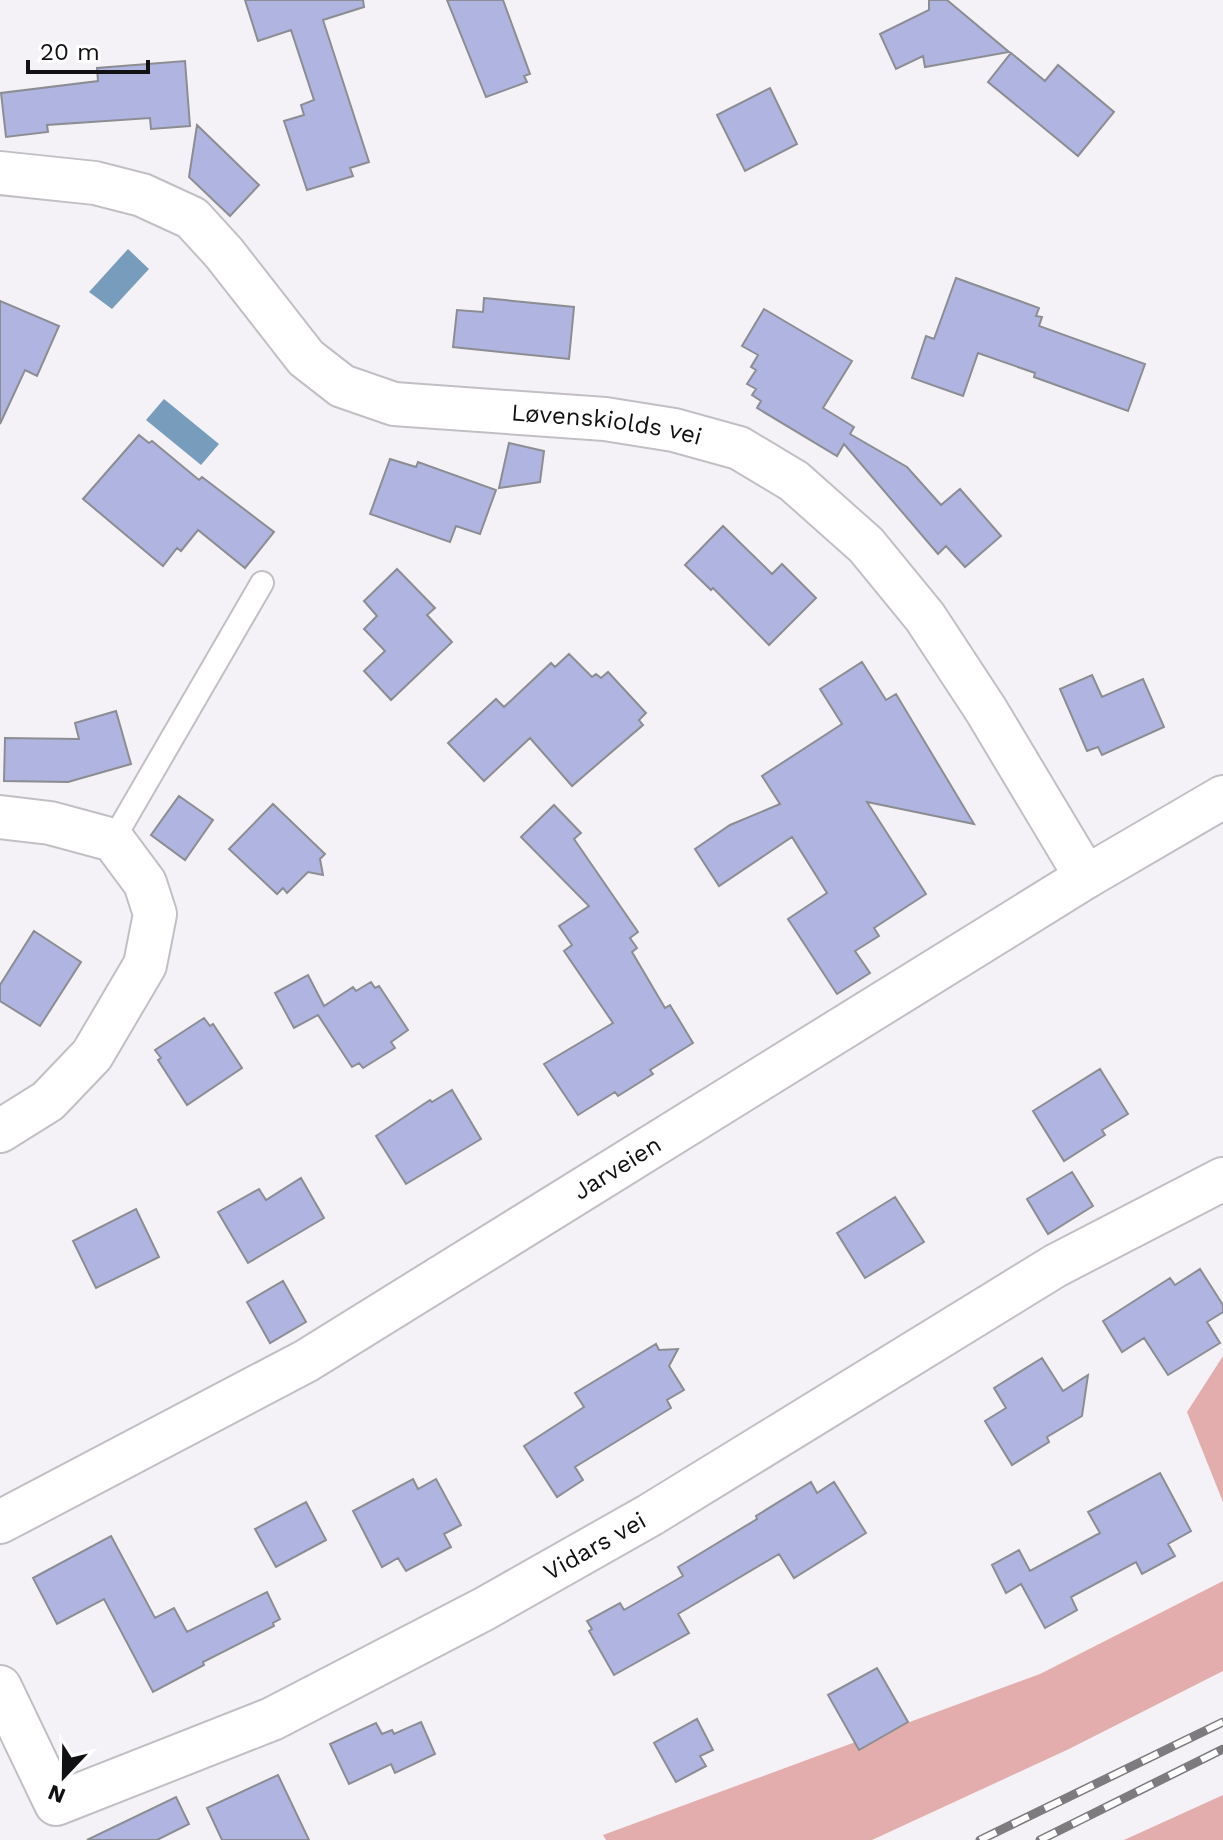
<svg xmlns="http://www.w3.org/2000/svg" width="1223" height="1840" font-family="'Work Sans',sans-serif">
	<rect width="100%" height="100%" fill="#f5f2f7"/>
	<path fill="#e2adac" d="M1223,1356V1502L1187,1412Z
		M1223,1581V1671L1069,1749L872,1840H606L603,1835L1040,1674Z
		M1223,1795V1840H1124Z"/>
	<path fill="#789dbc" d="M128,249L149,269L112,309L89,292Z
		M164,399L219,444L201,465L146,420Z"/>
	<path fill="#afb5e0" stroke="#8c8d92" stroke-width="2" d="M245,0H363L364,7L323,20L369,162L350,168L353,176L307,190L284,121L304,115L301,105L314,100L291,30L258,41Z
		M447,0H503L530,74L524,76L527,82L486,97Z
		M929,0H947L1009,52L925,67L923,56L896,69L880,34L929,10Z
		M1011,53L1045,81L1058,65L1114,112L1078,156L988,82Z
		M185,61L190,126L151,129L150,118L47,125L48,132L6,137L1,93L98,81L97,68Z
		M770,88L797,144L745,171L717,115Z
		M197,125L259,185L230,216L189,177Z
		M956,278L1039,308L1036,316L1042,317L1039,326L1145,364L1128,411L1034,377L1035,373L978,353L963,396L912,378L926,336L934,339Z
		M484,298L574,307L569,359L453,347L457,310L483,312Z
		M0,301L59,326L37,376L25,370L0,424Z
		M764,309L852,361L823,408L854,427L850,434L907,467L941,505L960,489L1001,536L965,567L946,546L938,554L844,444L837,456L757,408L761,401L752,395L756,389L747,384L756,370L751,367L758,355L742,346Z
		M139,435L149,443L152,441L199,480L202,477L274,532L245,568L198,530L181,551L177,548L163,566L83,499Z
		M509,443L544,451L540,482L499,488Z
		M390,459L416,467L418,462L496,490L480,534L456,526L450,542L370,514Z
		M723,526L772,574L782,564L816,598L769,645L713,588L711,590L685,565Z
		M397,569L435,608L427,615L452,642L391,700L364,671L385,651L364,629L377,616L364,601Z
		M569,654L592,677L596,674L601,678L608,672L646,713L639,720L643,725L572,786L530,738L484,781L448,743L496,699L504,707L551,663L555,667Z
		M862,662L886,700L896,694L974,824L867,802L926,894L874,928L879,936L855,951L870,973L837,994L788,919L827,893L792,837L719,886L695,849L730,825L780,804L762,776L842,724L820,689Z
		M1092,675L1102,697L1143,679L1164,727L1102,755L1098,747L1087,751L1060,689Z
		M116,711L131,764L68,782L4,781L5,738L79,739L75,723Z
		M179,796L213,820L185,860L151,835Z
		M273,804L325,854L320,859L323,875L308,872L287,893L283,888L277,894L229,849Z
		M554,805L581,833L574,839L638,932L630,938L637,948L632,952L665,1008L670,1005L693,1043L650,1070L653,1074L618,1096L615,1092L578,1115L544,1064L613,1023L564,951L572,945L559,926L589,906L521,837Z
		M34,931L81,962L40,1026L0,1001V985Z
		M308,975L324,1006L353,987L356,991L371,982L375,988L379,986L408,1030L391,1042L395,1048L363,1068L359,1063L352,1067L318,1015L294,1028L275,993Z
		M204,1018L210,1026L213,1024L242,1068L187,1105L158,1060L161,1058L155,1050Z
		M1100,1069L1128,1114L1102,1130L1105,1135L1064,1161L1033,1111Z
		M452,1090L481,1139L406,1184L376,1136L430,1100L432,1102Z
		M1072,1172L1093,1206L1048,1234L1027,1199Z
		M301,1178L324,1218L248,1263L218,1212L259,1189L266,1200Z
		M895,1197L924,1242L865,1278L837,1233Z
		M136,1209L159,1257L96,1288L73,1241Z
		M1200,1269L1223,1305V1312L1207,1322L1220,1343L1168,1375L1144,1338L1122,1352L1103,1321L1170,1278L1175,1285Z
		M283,1281L306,1322L270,1343L247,1302Z
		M656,1344L659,1350L678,1349L669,1366L684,1390L667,1400L671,1408L575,1467L583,1480L557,1497L524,1446L584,1407L575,1393Z
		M1042,1358L1063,1391L1088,1375L1082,1416L1047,1437L1049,1442L1012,1465L985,1421L1006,1408L994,1388Z
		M1160,1473L1191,1531L1168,1544L1175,1556L1142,1574L1136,1562L1071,1597L1077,1610L1045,1628L1021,1584L1006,1593L992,1565L1019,1550L1030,1571L1100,1533L1088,1512Z
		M413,1479L418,1489L436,1479L461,1525L444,1534L451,1547L406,1571L398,1558L382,1567L353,1511Z
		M811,1482L817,1493L834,1482L866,1533L794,1578L779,1554L678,1614L689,1633L614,1675L589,1631L592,1629L587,1621L620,1603L624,1610L683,1576L678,1567L757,1519L756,1516Z
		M306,1502L326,1540L276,1567L255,1529Z
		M111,1536L155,1618L174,1608L187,1632L267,1592L280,1619L273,1623L274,1626L203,1662L204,1665L153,1692L104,1599L57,1624L33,1578Z
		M877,1668L908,1722L859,1750L828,1695Z
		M697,1719L713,1750L700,1756L706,1766L676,1782L654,1743Z
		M421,1722L435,1754L395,1773L391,1764L349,1784L330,1744L376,1723L382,1734L392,1730L394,1734Z
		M278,1775L309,1840H222L207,1808Z
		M176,1797L189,1824L157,1840H87Z"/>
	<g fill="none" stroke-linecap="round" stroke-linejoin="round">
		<defs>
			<path id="service" d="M113,840L262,583"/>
			<g id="minor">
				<path id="s1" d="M0,173L95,183L142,195L192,218L224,253L306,358L342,386L394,404L605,419L674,430L739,448L794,481L866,545L925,617L986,710L1086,877"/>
				<path d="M0,817L50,823L113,840L145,883L155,914L145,965L92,1055L48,1101L0,1131"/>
				<path id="s2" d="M0,1522L306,1361L1086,877L1223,797"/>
				<path id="s3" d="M0,1687L56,1804L272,1719L484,1609L650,1515L1055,1266L1223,1179"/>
			</g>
		</defs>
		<use href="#service" stroke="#c2bfc4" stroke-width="26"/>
		<use href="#minor" stroke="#c2bfc4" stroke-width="46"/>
		<use href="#service" stroke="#fff" stroke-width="22"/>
		<use href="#minor" stroke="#fff" stroke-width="42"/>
		<defs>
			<path id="rail" d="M980,1840L1223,1722
				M1040,1840L1223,1749"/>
		</defs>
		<use href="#rail" stroke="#7d7b7e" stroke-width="9"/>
		<use href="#rail" stroke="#fff" stroke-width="6" stroke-dasharray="18" stroke-linecap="butt"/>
	</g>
	<g text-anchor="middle" stroke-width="6" stroke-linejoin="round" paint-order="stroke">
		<g font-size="24" fill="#111012" stroke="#fff">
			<text dy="8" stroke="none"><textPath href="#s1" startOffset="694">Løvenskiolds vei</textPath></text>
			<text dy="8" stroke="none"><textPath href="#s2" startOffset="712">Jarveien</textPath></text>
			<text dy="8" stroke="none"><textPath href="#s3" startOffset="728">Vidars vei</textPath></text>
		</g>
	</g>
	<g transform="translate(64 1776) rotate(202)" stroke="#ffffff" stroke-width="6" paint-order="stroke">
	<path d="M0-6L14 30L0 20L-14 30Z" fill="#111012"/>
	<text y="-12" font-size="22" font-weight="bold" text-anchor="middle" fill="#111012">N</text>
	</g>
	<path d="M28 60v12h120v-12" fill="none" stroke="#111012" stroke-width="4"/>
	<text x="40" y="60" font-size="24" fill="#111012" stroke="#ffffff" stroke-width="6" paint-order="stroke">20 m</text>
</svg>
